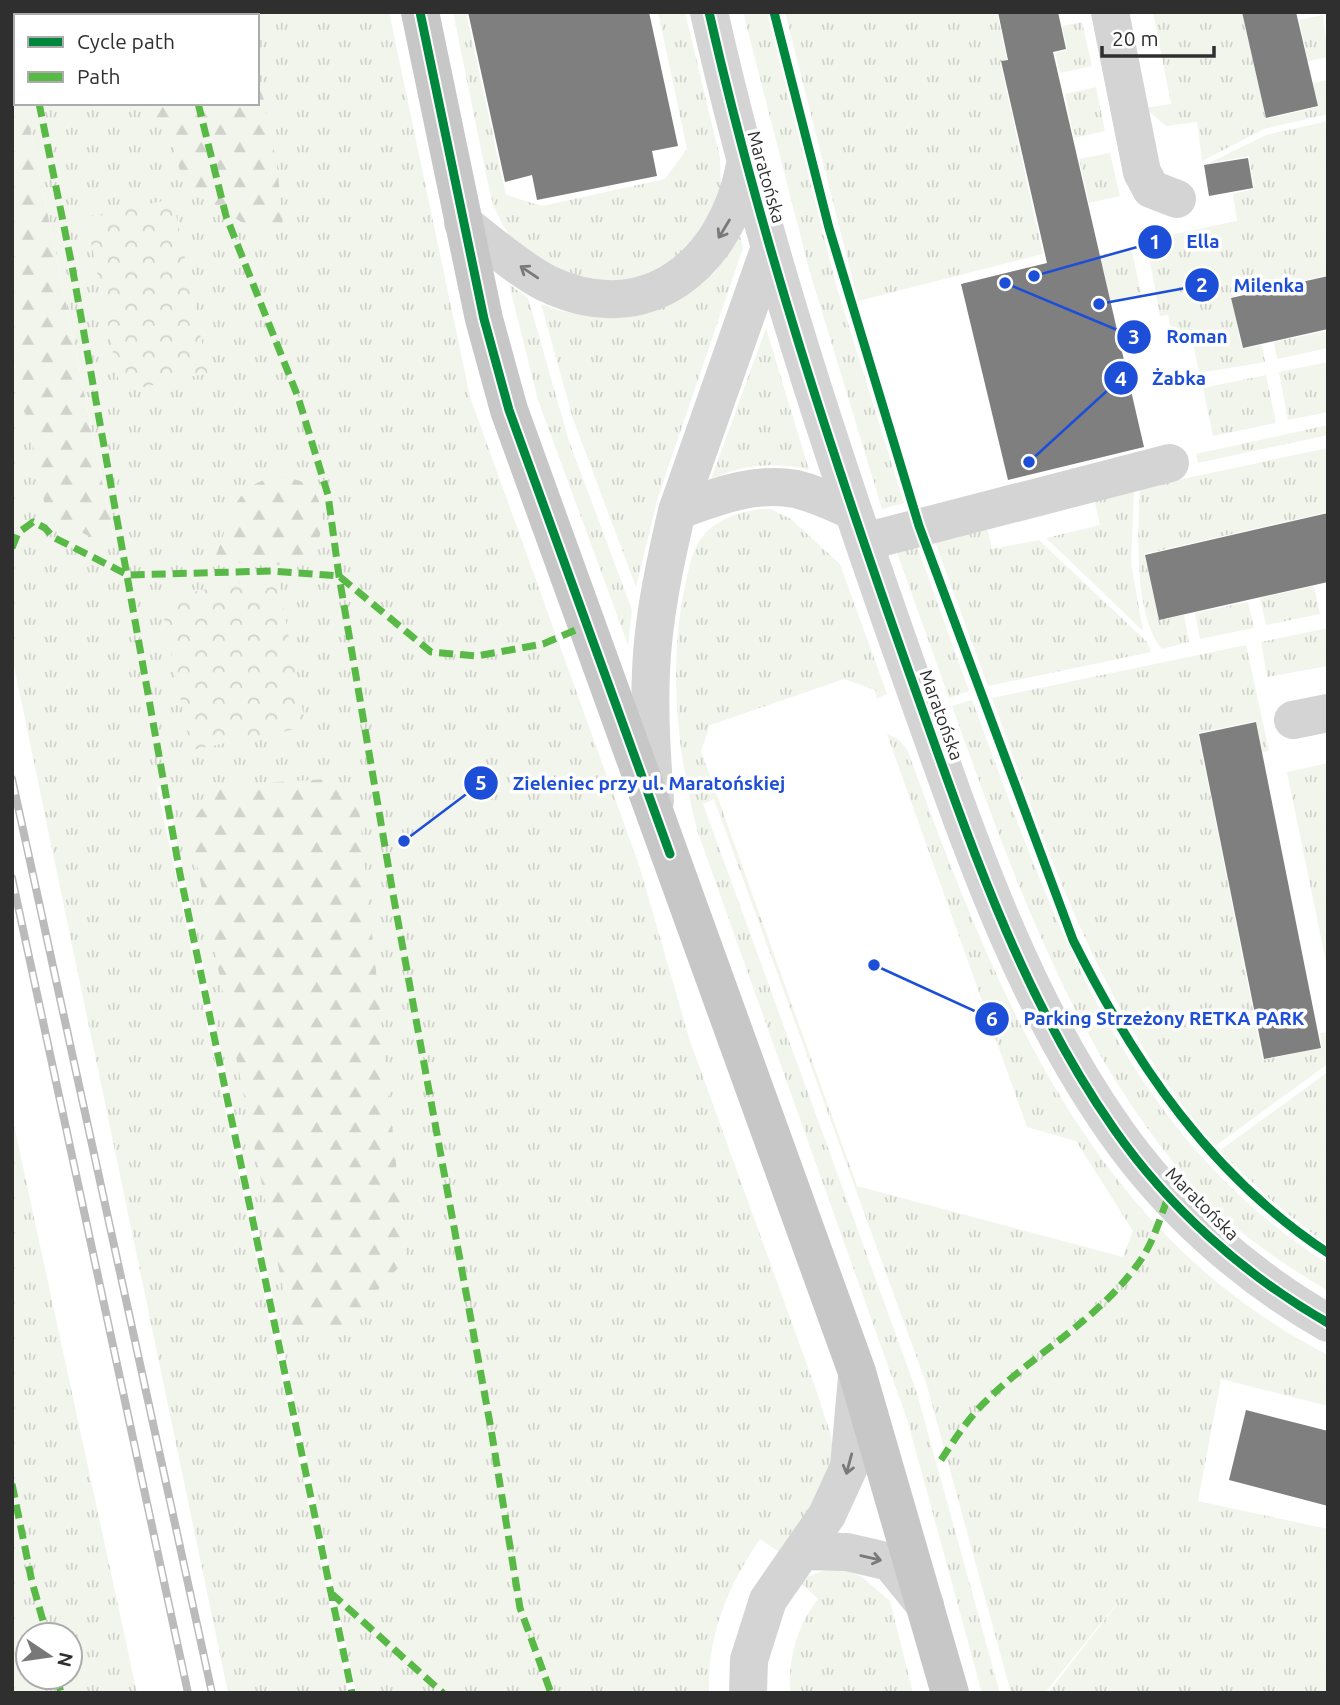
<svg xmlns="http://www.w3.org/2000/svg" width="1340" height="1705" font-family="Ubuntu,sans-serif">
	<defs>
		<pattern id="grass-tufts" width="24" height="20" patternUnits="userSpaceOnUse" patternTransform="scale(1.75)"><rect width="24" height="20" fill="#f2f5ec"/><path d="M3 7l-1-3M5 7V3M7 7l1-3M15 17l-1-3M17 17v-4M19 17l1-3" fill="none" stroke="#d0d2cb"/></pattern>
		<pattern id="forest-firs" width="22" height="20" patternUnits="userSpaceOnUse" patternTransform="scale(1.75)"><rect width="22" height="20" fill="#f2f5ec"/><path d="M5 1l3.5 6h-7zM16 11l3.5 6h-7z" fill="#d0d2cb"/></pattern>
		<pattern id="park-crowns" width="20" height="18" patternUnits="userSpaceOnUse" patternTransform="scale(1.75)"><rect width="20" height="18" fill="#f2f5ec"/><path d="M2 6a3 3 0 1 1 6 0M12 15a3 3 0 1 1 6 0" fill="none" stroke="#d0d2cb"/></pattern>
	</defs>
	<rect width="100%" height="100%" fill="#fff"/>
	<path fill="url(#grass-tufts)" fill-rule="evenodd" d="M12,12H389L470,397L640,868L689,1038L819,1398C823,1415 835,1439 833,1457C828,1493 799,1523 779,1552L760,1539C728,1586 707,1635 709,1693H356L165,785L157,787L348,1693H228L12,657V350L47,515L116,548L25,103H257V16H16V59Z
		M453,12H466L506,195L542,206L665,179L687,149L658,12H685L720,158L721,186L717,203L681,257L633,280H573L512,240L504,227L493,205L487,179Z
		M743,12H767L837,288L904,503L882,509L809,269Z
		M785,12H997L1007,59L1000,62L1043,254L858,301Z
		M1153,12H1242L1266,119L1318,107L1313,83L1328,80V114L1264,129L1202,161L1197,122L1166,126L1145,108L1171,104Z
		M1323,15L1328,57L1308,61L1299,20Z
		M1082,22L1092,66L1060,73L1055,53L1067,50L1062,26Z
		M1096,87L1105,131L1074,138L1065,94Z
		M1328,121V275L1231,297L1242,349L1262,345L1265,362L1199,373L1192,338L1173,342L1168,315L1160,316L1146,240L1237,221L1233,194L1254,189L1249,156L1207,164L1266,135Z
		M1110,153L1120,196L1089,203L1079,159Z
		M740,236L743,248L658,497L636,587L573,419L541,304L561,311L609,317L684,296L715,272Z
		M1131,248L1142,296L1111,303L1100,255Z
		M509,284L528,298L569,441L632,610L628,645L538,400Z
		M766,328L809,470C777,461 741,465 711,479Z
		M1326,331L1328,348L1277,359L1274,342Z
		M1328,362V412L1288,420L1279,372Z
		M1266,375L1276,423L1213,436L1203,388Z
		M1328,425V435L1198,463L1196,454Z
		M1328,448V512L1144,554L1159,620L1184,615L1189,642L1162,649C1133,614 1138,532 1140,488Z
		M1134,490L1131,563L1143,631L1046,538L1100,525L1094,499Z
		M770,509L791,519L840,564L887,694L877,699L875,690L844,679L710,725L701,751L857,1186L1123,1257L1133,1231L1076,1141L1027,1127L887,734L898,739L907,749C994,988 1087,1232 1328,1355V1406L1221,1379L1198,1501L1328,1529V1693H1048L1137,1578L1045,1693H1011L927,1386L714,799L703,804L916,1390L1000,1693H982L907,1419L697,830C677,751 668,667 685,586C689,569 691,551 703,536C717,518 748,508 770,509Z
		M986,522L992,549L1039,540L1147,642L1151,652L988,686L932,534Z
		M915,540L969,691L949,698L895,547Z
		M1314,586L1320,614L1266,625L1260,598Z
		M1248,602L1254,628L1200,639L1195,613Z
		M1328,628V666L1267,677L1261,642Z
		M1246,645L1269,751L1263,752L1256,721L1198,733L1263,1060L1322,1048L1320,1033L1328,1032V1064L1215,1146C1103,1017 1049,856 992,698Z
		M972,700C1053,917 1121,1132 1328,1264V1291C1280,1262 1231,1229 1194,1187C1073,1049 1013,876 952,706Z
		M1328,763V972L1287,772Z
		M1328,1072V1246L1271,1200L1219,1151Z
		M12,1116L137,1693H12ZM28,1635H70V1677H28Z
		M829,1569L849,1571L862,1577L890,1601L913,1693H790C788,1659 797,1626 818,1599L801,1583L809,1576Z"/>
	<path fill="url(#forest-firs)" d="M77,12H247V16H80Z
		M12,41L16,59V103H25L116,549L47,516L12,350Z
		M257,66L277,165L283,225L249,227L184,185L172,142L148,103H257Z
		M275,477C284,478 295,478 302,482C328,493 328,542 306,556C282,572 241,564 215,558C230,521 232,485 275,477Z
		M329,779L359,809L406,1259L337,1335L291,1328L189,825L220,785Z"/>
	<path fill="url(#park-crowns)" d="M173,199L208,373L121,392L86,217Z
		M277,576L306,727L191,750L160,598Z"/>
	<path fill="#7f7f7f" d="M468,12H649L678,146L652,151L657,176L537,200L532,175L505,182Z
		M998,12H1058L1066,49L1053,52L1144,447L1008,480L961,284L1047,263L1001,61L1008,60Z
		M1242,12H1296L1318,106L1266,118Z
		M1248,158L1253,188L1209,196L1204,165Z
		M1328,276V329L1243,348L1231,298Z
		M1328,513V582L1159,620L1145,555Z
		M1256,722L1321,1048L1264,1059L1199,734Z
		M1246,1410L1328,1431V1506L1229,1480Z"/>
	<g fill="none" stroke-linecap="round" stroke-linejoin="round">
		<path stroke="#d4d4d4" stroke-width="38" d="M709,12C760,237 833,458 910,675C966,831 1018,992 1114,1129C1169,1208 1244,1275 1328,1323
			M1110,12L1142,172L1151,189L1177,199
			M463,223C490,243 517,268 546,283C647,332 727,263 745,165
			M677,511C714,497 756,481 796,489C816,494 835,503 853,511
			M864,542L1170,463
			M1293,720L1328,713
			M655,801C652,758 649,715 651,671C653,618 665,563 677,511L770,247
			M804,1551L847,1552L890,1562L925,1605
			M748,1693L749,1660L768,1600L827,1515L849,1467L857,1377"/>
		<path stroke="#c7c7c7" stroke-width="38" d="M420,12L484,319L509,410L857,1372L950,1693"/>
		<defs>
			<path id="rail" d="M12,779L212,1693
				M12,878L188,1693"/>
		</defs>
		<use href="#rail" stroke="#bbb" stroke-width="8"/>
		<use href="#rail" stroke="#fff" stroke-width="5" stroke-dasharray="16" stroke-linecap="butt"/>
		<path stroke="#58b947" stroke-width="7" stroke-dasharray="14 7" stroke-linecap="butt" d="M20,12L21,16
			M176,12L177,16
			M39,103L72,266L180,874L352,1693
			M198,103L226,216L298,397L328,495L339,576L393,894L491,1429L520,1608L551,1693
			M12,548L18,533L33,522L45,528L53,537L128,575L272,571L339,576L431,652L477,656L543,644L585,626
			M941,1460C955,1439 968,1418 987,1400C1037,1351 1105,1316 1144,1255C1155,1237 1161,1215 1169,1195
			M12,1484L32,1582L47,1635
			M331,1593L443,1693
			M57,1677L61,1693"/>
		<defs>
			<path id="cycleway" d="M420,12L484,319L509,410L670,854
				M709,12C760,237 833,458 910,675C966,831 1018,992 1114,1129C1169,1208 1244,1275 1328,1323
				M774,12L829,228L919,526L1073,940C1135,1064 1211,1176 1328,1253"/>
		</defs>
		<use href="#cycleway" stroke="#fff" stroke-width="13"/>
		<use href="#cycleway" stroke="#00873e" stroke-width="9"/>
	</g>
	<defs><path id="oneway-shaft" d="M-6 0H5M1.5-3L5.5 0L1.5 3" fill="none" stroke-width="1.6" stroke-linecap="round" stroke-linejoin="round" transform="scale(1.75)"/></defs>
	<g stroke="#797979">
		<use href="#oneway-shaft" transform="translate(724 229) rotate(121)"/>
		<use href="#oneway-shaft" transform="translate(529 272) rotate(-146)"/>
		<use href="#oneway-shaft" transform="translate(849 1464) rotate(105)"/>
		<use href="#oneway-shaft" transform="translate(871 1558) rotate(13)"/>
	</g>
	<g text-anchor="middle" stroke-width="7" stroke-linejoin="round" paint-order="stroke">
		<g font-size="18" fill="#2f2f2f" stroke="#fff">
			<text transform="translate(766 177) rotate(74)" y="6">Maratońska</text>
			<text transform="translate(941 715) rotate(70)" y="6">Maratońska</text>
			<text transform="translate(1202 1204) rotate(45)" y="6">Maratońska</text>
		</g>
	</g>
	<path fill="none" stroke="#1d4ed8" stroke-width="2.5" d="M1034 276L1155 242M1099 304L1202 285M1005 283L1134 337M1029 462L1121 378M404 841L481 783M874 965L992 1019"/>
	<g fill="#1d4ed8" stroke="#fff" stroke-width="2.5">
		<circle cx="1034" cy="276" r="7"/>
		<circle cx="1099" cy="304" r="7"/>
		<circle cx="1005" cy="283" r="7"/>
		<circle cx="1029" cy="462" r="7"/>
		<circle cx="404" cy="841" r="7"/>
		<circle cx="874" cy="965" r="7"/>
		<circle cx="1155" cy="242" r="18"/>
		<circle cx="1202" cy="285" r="18"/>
		<circle cx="1134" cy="337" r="18"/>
		<circle cx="1121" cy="378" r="18"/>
		<circle cx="481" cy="783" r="18"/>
		<circle cx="992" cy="1019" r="18"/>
	</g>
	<g font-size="21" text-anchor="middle" font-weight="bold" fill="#fff">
		<text x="1155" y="249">1</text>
		<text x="1202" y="292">2</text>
		<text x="1134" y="344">3</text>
		<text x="1121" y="386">4</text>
		<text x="481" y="790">5</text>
		<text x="992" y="1026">6</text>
	</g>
	<g font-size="19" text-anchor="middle" font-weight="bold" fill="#1d4ed8" stroke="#fff" stroke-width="7" stroke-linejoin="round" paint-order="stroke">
		<text x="1203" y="248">Ella</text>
		<text x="1269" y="292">Milenka</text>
		<text x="1197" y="343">Roman</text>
		<text x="1179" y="385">Żabka</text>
		<text x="649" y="790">Zieleniec przy ul. Maratońskiej</text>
		<text x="1164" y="1025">Parking Strzeżony RETKA PARK</text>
	</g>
	<rect width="1340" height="1705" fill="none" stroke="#2f2f2f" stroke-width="28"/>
	<rect x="14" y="14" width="245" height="91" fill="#ffffff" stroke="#acacac" stroke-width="2"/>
	<rect x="28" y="37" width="35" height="10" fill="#00873e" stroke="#acacac" stroke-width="2"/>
	<text x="77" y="49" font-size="21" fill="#2f2f2f">Cycle path</text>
	<rect x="28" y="72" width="35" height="10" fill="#58b947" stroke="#acacac" stroke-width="2"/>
	<text x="77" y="84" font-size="21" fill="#2f2f2f">Path</text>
	<g transform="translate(49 1656) rotate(103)"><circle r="33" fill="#ffffff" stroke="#acacac" stroke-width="2"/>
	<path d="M0-5L12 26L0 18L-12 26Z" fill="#787878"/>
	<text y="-10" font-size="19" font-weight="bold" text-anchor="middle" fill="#2f2f2f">N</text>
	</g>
	<path d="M1102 46v10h112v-10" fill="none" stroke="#2f2f2f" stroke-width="3.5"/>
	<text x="1112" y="46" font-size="21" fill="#2f2f2f" stroke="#ffffff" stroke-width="5" paint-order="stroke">20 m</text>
</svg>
